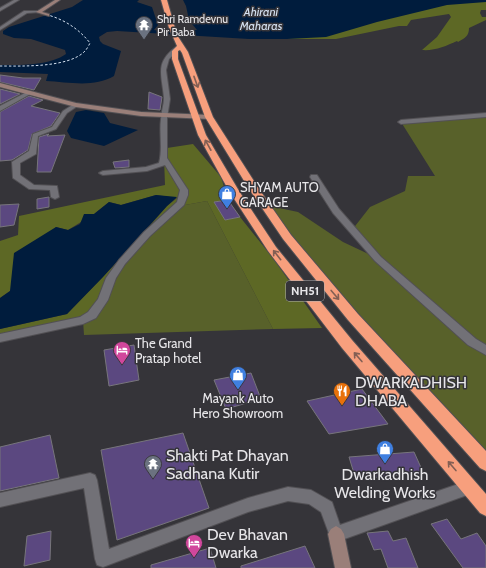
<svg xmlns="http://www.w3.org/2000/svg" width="486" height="568" font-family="Cabin,sans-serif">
	<rect width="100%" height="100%" fill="#353439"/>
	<path fill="#58612a" d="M486,115V463L362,327L265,205L298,212L343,242L377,258L352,230L370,207L405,191L408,176H435L401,122Z
		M207,201L273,329L84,335L83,320L105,299L124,265L174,207Z"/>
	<path fill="#5d6825" d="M486,0V10H481L480,13L482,17H486V20L469,28C469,36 465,38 458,42L457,41C446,46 435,51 422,50L437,37L451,17L449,14L411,20L407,26H399L336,39H249L231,21Z
		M193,144L221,177L228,200L214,202L225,220L240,217L273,258L322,328L273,329L207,201L174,207L146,236L144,232L167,206L177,198L156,195L121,205L109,202L94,214L68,230L56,227L10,291L0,298V241L18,235L19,216L165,185L164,158L167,148Z
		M116,263L111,278L92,315L0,338V329L67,314Z"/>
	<path fill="#001c3d" d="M83,0H139L137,2L152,7L158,25L154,30L164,32L197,30L189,20L186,6L183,0H486V2L447,5L377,22L326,37L287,39H249L117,31L107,32L99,37L100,41L103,44L121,51L114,76C94,88 68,82 46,81L48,74L0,72V65C20,65 49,66 66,54L65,50L31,39L14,38L3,34V31L9,27L72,7Z
		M86,110L104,113L110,123L138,130L104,146L71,138L67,131L76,112Z
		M156,195L177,197L167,206L103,277L67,314L0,329V298L10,291L14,253L56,227L68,230L80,224L84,214H94L109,202L121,205Z"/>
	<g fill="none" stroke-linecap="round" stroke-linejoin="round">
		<path stroke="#d6e2f1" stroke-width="1" stroke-dasharray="2.5 2" stroke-linecap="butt" d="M0,66C22,66 69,68 85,51C87,49 89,45 90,43C79,29 65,20 48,15"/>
	</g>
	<path fill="#5b4880" stroke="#77757b" d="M0,75L23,78H41L34,90L0,82Z
		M0,89L20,94L0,104Z
		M149,92L162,97L160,110L148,109Z
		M29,96L43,100L31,106L60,113L51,126L32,134L28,150L12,160L0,161V112Z
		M49,134L47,136L65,135L51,172H37L39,137Z
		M129,160V167L115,168L113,162Z
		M49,197V207L37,209V199Z
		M228,200L240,217L225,220L214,202Z
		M19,204L14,225L0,227V205Z
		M134,345L139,380L109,386L104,350Z
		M251,373L261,399L226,409L214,380Z
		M362,389L388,424L329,434L307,401Z
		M183,433L209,508L117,540L101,450Z
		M50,435L59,478L0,491V447Z
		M414,452L423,472L356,480L349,457Z
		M447,519L461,539L477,533L486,546V568H463L431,524Z
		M51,531L50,560L24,566L27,536Z
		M388,531L393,541L406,538L418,568H388L381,549L374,550L367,533Z
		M305,546L315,568H241V566Z
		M210,548L216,568H151V565Z"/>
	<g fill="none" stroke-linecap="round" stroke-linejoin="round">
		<defs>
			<path id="street" d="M14,0H19L0,11V8Z
				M24,11H38L40,12L27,13L0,30V27Z
				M177,46L182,47L169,59L166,70L170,99L167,118V158L188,190V195L184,205L150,236L125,264L116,278L108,300L96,318L83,324L0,342V334L80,317L88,312L98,299L106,278L119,260L144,232L177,202L180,190L165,165L147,171L103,175L99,173L103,171L146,167L159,163C163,148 159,134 161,119C161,112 164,105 164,98C162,74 154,63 177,46Z
				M27,92L32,93L0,111V106Z
				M74,104L79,105L67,113L56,129L38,136L36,154L20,163V175L34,185L57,186L59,197L55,199L51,197L50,190L29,189L13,178L12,162L29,151L33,134L52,127L63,111Z
				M486,113V117L401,124L398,122L401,120Z
				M311,175H317L339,209L381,257L476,339L486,345V355L468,345L375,261L333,213L310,177Z
				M90,473L95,475L97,480L109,549L248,498L288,487L311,490L332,502L340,525L470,480L475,482L477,487L475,492L470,494L336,542L331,539L321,512L309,504L288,501L248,512L103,567L97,565L95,559L84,488L0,507V493Z"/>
			<path id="secondary" d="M55,0H60L42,12L49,14V16L36,12Z
				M0,83L76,103L141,112L209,115L212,117L209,119L141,116L76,107L0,87Z
				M336,526L341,529L344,534L351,568H335L328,534L331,529Z"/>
			<path id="highway" d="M161,0H167L177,35L188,52L213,117L259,189L291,235L358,314L486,451V471L480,468L348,320L283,239L249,189L205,117L182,53L180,50L178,51V59L206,135L239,191L276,247L352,340L486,494V516L480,513L342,348L268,251L229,191L198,135L172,59V51L177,46L169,28Z"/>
		</defs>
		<use href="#street" stroke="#525054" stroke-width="2"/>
		<use href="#secondary" stroke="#525054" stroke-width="2"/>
		<use href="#highway" stroke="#525054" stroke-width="2"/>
		<use href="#street" fill="#727177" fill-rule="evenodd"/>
		<use href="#secondary" fill="#9a7f79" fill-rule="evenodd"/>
		<use href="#highway" fill="#f79f7d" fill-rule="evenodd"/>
	</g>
	<defs><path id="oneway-shaft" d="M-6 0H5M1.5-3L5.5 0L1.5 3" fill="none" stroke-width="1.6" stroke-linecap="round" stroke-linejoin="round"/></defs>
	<g stroke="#835f54">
		<use href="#oneway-shaft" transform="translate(196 82) rotate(70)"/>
		<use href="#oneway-shaft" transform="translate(208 145) rotate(-119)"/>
		<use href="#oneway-shaft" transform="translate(277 255) rotate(-128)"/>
		<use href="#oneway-shaft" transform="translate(335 295) rotate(50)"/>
		<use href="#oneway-shaft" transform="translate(358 357) rotate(-131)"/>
		<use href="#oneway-shaft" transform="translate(452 466) rotate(-131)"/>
	</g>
	<defs>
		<symbol id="temple-pin" viewBox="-11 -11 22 30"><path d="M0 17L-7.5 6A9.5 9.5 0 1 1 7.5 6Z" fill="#6b7280" stroke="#353439"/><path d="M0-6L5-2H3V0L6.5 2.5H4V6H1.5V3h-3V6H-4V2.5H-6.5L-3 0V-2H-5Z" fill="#fff"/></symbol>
		<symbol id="shop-pin" viewBox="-11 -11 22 30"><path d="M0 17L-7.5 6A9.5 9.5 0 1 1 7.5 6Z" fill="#3f7fe0" stroke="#353439"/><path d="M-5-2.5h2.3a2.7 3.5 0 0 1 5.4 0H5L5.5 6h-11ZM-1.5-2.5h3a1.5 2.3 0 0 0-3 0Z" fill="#fff"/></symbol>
		<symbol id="hotel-pin" viewBox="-11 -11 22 30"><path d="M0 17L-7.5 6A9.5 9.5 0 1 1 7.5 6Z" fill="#d1479c" stroke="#353439"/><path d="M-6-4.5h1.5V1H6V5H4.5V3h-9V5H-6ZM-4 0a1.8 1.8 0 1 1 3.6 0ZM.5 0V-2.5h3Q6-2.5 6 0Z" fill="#fff"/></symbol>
		<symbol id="restaurant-pin" viewBox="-11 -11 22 30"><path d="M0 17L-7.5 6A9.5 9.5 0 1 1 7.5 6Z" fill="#e8710a" stroke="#353439"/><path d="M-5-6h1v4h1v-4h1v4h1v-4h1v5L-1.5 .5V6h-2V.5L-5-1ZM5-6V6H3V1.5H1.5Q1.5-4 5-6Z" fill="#fff"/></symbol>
	</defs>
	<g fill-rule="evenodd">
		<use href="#temple-pin" x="134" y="15" width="20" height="27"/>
		<use href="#shop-pin" x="217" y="184" width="20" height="27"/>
		<use href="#hotel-pin" x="112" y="340" width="20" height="27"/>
		<use href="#shop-pin" x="228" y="365" width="20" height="27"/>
		<use href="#restaurant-pin" x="332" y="381" width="20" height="27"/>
		<use href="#shop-pin" x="375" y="439" width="20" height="27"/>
		<use href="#temple-pin" x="143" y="454" width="20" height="27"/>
		<use href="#hotel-pin" x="184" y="533" width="20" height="27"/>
	</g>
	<g text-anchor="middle" stroke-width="3" stroke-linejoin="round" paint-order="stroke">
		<g font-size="11" fill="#e7e6e9" stroke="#353439" text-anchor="start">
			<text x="157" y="23">Shri Ramdevnu<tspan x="157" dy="13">Pir Baba</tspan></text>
		</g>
		<g font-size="12" font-style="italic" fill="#d6e2f1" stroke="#353439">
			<text x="261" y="16">Ahirani<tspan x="261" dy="14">Maharas</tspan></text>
		</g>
		<rect fill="#353439" stroke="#b2b1b4" stroke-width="1" x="286" y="281" width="38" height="20" rx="3"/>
		<g font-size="12" font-weight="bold" fill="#e7e6e9">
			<text x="305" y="295">NH51</text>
		</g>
		<g font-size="13" fill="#e7e6e9" stroke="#353439" text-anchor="start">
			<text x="240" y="192">SHYAM AUTO<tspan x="240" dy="15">GARAGE</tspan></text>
			<text x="135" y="348">The Grand<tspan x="135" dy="15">Pratap hotel</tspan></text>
			<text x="238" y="403" text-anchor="middle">Mayank Auto<tspan x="238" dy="15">Hero Showroom</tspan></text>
		</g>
		<g font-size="16" fill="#e7e6e9" stroke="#353439" text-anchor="start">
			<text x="355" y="388">DWARKADHISH<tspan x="355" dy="18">DHABA</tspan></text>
			<text x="166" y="461">Shakti Pat Dhayan<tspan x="166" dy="18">Sadhana Kutir</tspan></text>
			<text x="385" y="480" text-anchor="middle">Dwarkadhish<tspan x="385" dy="18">Welding Works</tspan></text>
			<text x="207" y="540">Dev Bhavan<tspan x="207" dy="18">Dwarka</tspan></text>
		</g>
	</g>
</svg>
